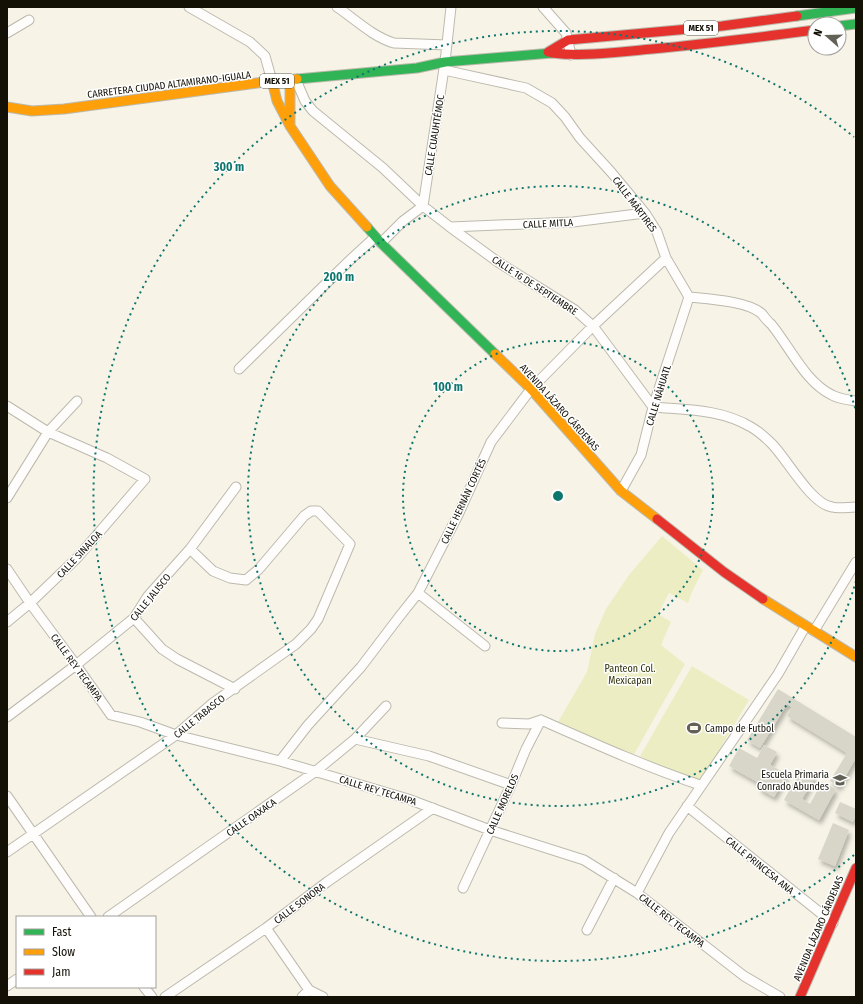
<svg xmlns="http://www.w3.org/2000/svg" width="863" height="1004" font-family="'Fira Sans Condensed',sans-serif">
	<defs>
		<filter id="shadow"><feDropShadow dx="2.5" dy="4.5" stdDeviation="2" flood-color="#0004"/></filter>
	</defs>
	<rect width="100%" height="100%" fill="#f7f4e7"/>
	<path fill="#ededc4" d="M662,536L703,570L692,592L688,603L669,593L658,614L671,622L661,645L685,664L633,756L558,722L587,672L595,634L606,609L629,575Z
		M692,666L749,700L696,789L640,756Z"/>
	<path fill="#d8d5c9" filter="url(#shadow)" d="M778,689L856,737V758L839,787L830,781L847,753L787,716L792,707L787,704L760,748L747,740Z
		M764,745L777,752L770,765L787,774L774,797L758,788L761,784L729,766L739,748L757,758Z
		M801,769L815,777L802,799L810,804L822,782L836,789L819,820L784,800Z
		M840,802L856,809V815L853,822L835,813Z
		M833,823L849,830L835,866L818,859Z"/>
	<g fill="none" stroke-linecap="round" stroke-linejoin="round">
		<defs>
			<path id="street" d="M189,7L250,42L265,56L272,81
				M337,7C355,19 373,37 394,43L447,45
				M543,7L566,33L571,55
				M7,33L29,20
				M444,70L526,88L552,103L565,117L580,138L611,172L645,213L657,232L666,258L689,297
				M296,80L305,101L313,111L383,168L423,206L450,227L498,262L575,310L593,326L653,407C687,410 721,409 751,427C758,431 766,438 772,444C787,459 811,504 832,507C839,509 848,507 856,507
				M450,227L573,222L645,213
				M381,243L403,221L423,206L445,62L451,7
				M689,297C708,299 746,301 761,313C764,316 767,321 771,324C790,347 805,382 832,395C839,399 848,400 856,401
				M239,369L349,261L375,237
				M7,406L48,432L107,458L145,479L77,558L30,603L7,622
				M621,491L641,455L653,407L689,297
				M7,498L48,432L77,401
				M7,569L30,603L76,665L111,715L140,722L176,735L280,761L408,799L490,830L584,860L637,893L744,976L780,997
				M418,593L485,646
				M134,618L162,649L177,659L235,689
				M814,631L856,562
				M7,717L76,665L134,618L148,596L190,549L236,487
				M541,720C593,743 646,767 700,785
				M502,723L529,724L541,720
				M355,739L429,756L511,785
				M280,761L308,725L361,667L399,617L418,593L458,515L491,442L531,389L593,326L666,258
				M7,796L91,917
				M687,806L833,923
				M7,852L176,735L213,703L296,644L311,629L318,619L350,544L318,511H311L304,516L259,569L246,580L230,578L213,571L190,549
				M463,888L511,785L526,749L541,720
				M637,893L669,833L778,674L805,627
				M108,917L316,771L355,739L386,706
				M266,928L309,990L323,997
				M587,930L614,878
				M7,986L17,979
				M144,987L152,997
				M165,997L266,928L327,882L433,808
				M302,997L309,990"/>
			<path id="fast" d="M797,16L856,8
				M839,26L856,24
				M297,79L417,68L445,62L552,53
				M367,227L381,243L495,354"/>
			<path id="slow" d="M272,81L277,101L290,126L330,186L367,227
				M290,81V124
				M7,107L32,111L64,109L272,81L297,79
				M495,354L531,389L621,491L657,519
				M763,599L856,657"/>
			<path id="jam" d="M548,52L568,40L722,26L797,16
				M552,53C584,57 620,52 652,49C707,44 761,37 815,30
				M657,519L724,572L763,599
				M800,997L856,868"/>
		</defs>
		<use href="#street" stroke="#bcb9ae" stroke-width="11"/>
		<use href="#fast" stroke="#bcb9ae" stroke-width="11"/>
		<use href="#slow" stroke="#bcb9ae" stroke-width="11"/>
		<use href="#jam" stroke="#bcb9ae" stroke-width="11"/>
		<use href="#street" stroke="#fefdfb" stroke-width="9"/>
		<use href="#fast" stroke="#30b455" stroke-width="9"/>
		<use href="#slow" stroke="#ff9f0a" stroke-width="9"/>
		<use href="#jam" stroke="#e5322d" stroke-width="9"/>
	</g>
	<g fill="none" stroke="#0f766e" stroke-width="2" stroke-dasharray="2 4">
		<circle cx="558" cy="496" r="155"/>
		<path d="M856 581A310 310 0 1 1 856 411"/>
		<path d="M854 855A465 465 0 1 1 854 137"/>
	</g>
	<defs>
		<symbol id="stadium-bare" viewBox="-9 -9 18 18"><path d="M0-5a6.5 5 0 1 0 0 10a6.5 5 0 1 0 0-10ZM-3.5-1.8h7v3.6h-7Z" fill="#636055" stroke="#fff" stroke-width="2.5" paint-order="stroke"/></symbol>
		<symbol id="school-bare" viewBox="-9 -9 18 18"><path d="M0-5L7-2L0 1L-7-2ZM-4 1L0 2.5L4 1V4Q0 6-4 4Z" fill="#636055" stroke="#fff" stroke-width="2.5" paint-order="stroke"/></symbol>
	</defs>
	<g fill-rule="evenodd">
		<use href="#stadium-bare" x="684" y="718" width="20" height="20"/>
		<use href="#school-bare" x="830" y="770" width="20" height="20"/>
	</g>
	<g text-anchor="middle" stroke-width="3" stroke-linejoin="round" paint-order="stroke">
		<g fill="#fff" stroke="#5a5851" stroke-width="1">
			<rect x="684" y="21" width="34" height="14" rx="3"/>
			<rect x="260" y="74" width="34" height="14" rx="3"/>
		</g>
		<g font-size="9" font-weight="bold" fill="#131006">
			<text x="701" y="31">MEX 51</text>
			<text x="277" y="84">MEX 51</text>
		</g>
		<g font-size="10" fill="#131006" stroke="#fff">
			<text transform="translate(169 84) rotate(-7)" y="4">CARRETERA CIUDAD ALTAMIRANO-IGUALA</text>
			<text transform="translate(434 135) rotate(-81)" y="4">CALLE CUAUHTÉMOC</text>
			<text transform="translate(635 204) rotate(53)" y="4">CALLE MÁRTIRES</text>
			<text transform="translate(548 223) rotate(-3)" y="4">CALLE MITLA</text>
			<text transform="translate(535 285) rotate(33)" y="4">CALLE 16 DE SEPTIEMBRE</text>
			<text transform="translate(658 395) rotate(-73)" y="4">CALLE NÁHUATL</text>
			<text transform="translate(560 407) rotate(48)" y="4">AVENIDA LÁZARO CÁRDENAS</text>
			<text transform="translate(463 501) rotate(-65)" y="4">CALLE HERNÁN CORTÉS</text>
			<text transform="translate(79 554) rotate(-47)" y="4">CALLE SINALOA</text>
			<text transform="translate(150 597) rotate(-51)" y="4">CALLE JALISCO</text>
			<text transform="translate(77 667) rotate(54)" y="4">CALLE REY TECAMPA</text>
			<text transform="translate(199 716) rotate(-39)" y="4">CALLE TABASCO</text>
			<text transform="translate(378 790) rotate(17)" y="4">CALLE REY TECAMPA</text>
			<text transform="translate(502 804) rotate(-66)" y="4">CALLE MORELOS</text>
			<text transform="translate(251 817) rotate(-35)" y="4">CALLE OAXACA</text>
			<text transform="translate(760 865) rotate(39)" y="4">CALLE PRINCESA ANA</text>
			<text transform="translate(299 903) rotate(-37)" y="4">CALLE SONORA</text>
			<text transform="translate(672 920) rotate(38)" y="4">CALLE REY TECAMPA</text>
			<text transform="translate(818 928) rotate(-67)" y="4">AVENIDA LÁZARO CÁRDENAS</text>
		</g>
		<g font-size="10" fill="#2f3008" stroke="#fff">
			<text x="630" y="672">Panteon Col.<tspan x="630" dy="12">Mexicapan</tspan></text>
		</g>
		<g font-size="10" fill="#131006" stroke="#fff" text-anchor="start">
			<text x="705" y="732">Campo de Futbol</text>
			<text x="829" y="778" text-anchor="end">Escuela Primaria<tspan x="829" dy="12">Conrado Abundes</tspan></text>
		</g>
	</g>
	<circle cx="558" cy="496" r="6" fill="#0f766e" stroke="#fff" stroke-width="2"/>
	<g font-size="12" text-anchor="middle" font-weight="bold" fill="#0f766e" stroke="#fff" stroke-width="3" stroke-linejoin="round" paint-order="stroke">
		<text x="229" y="171">300 m</text>
		<text x="339" y="281">200 m</text>
		<text x="448" y="391">100 m</text>
	</g>
	<rect width="863" height="1004" fill="none" stroke="#131006" stroke-width="16"/>
	<rect x="16" y="916" width="140" height="72" fill="#ffffff" stroke="#a19f9b"/>
	<rect x="24" y="929" width="20" height="6" fill="#30b455" stroke="#a19f9b"/>
	<text x="52" y="936" font-size="12" fill="#131006">Fast</text>
	<rect x="24" y="949" width="20" height="6" fill="#ff9f0a" stroke="#a19f9b"/>
	<text x="52" y="956" font-size="12" fill="#131006">Slow</text>
	<rect x="24" y="969" width="20" height="6" fill="#e5322d" stroke="#a19f9b"/>
	<text x="52" y="976" font-size="12" fill="#131006">Jam</text>
	<g transform="translate(827 36) rotate(290)"><circle r="19" fill="#ffffff" stroke="#a19f9b"/>
	<path d="M0-3L7 15L0 10L-7 15Z" fill="#636055"/>
	<text y="-6" font-size="11" font-weight="bold" text-anchor="middle" fill="#131006">N</text>
	</g>
</svg>
